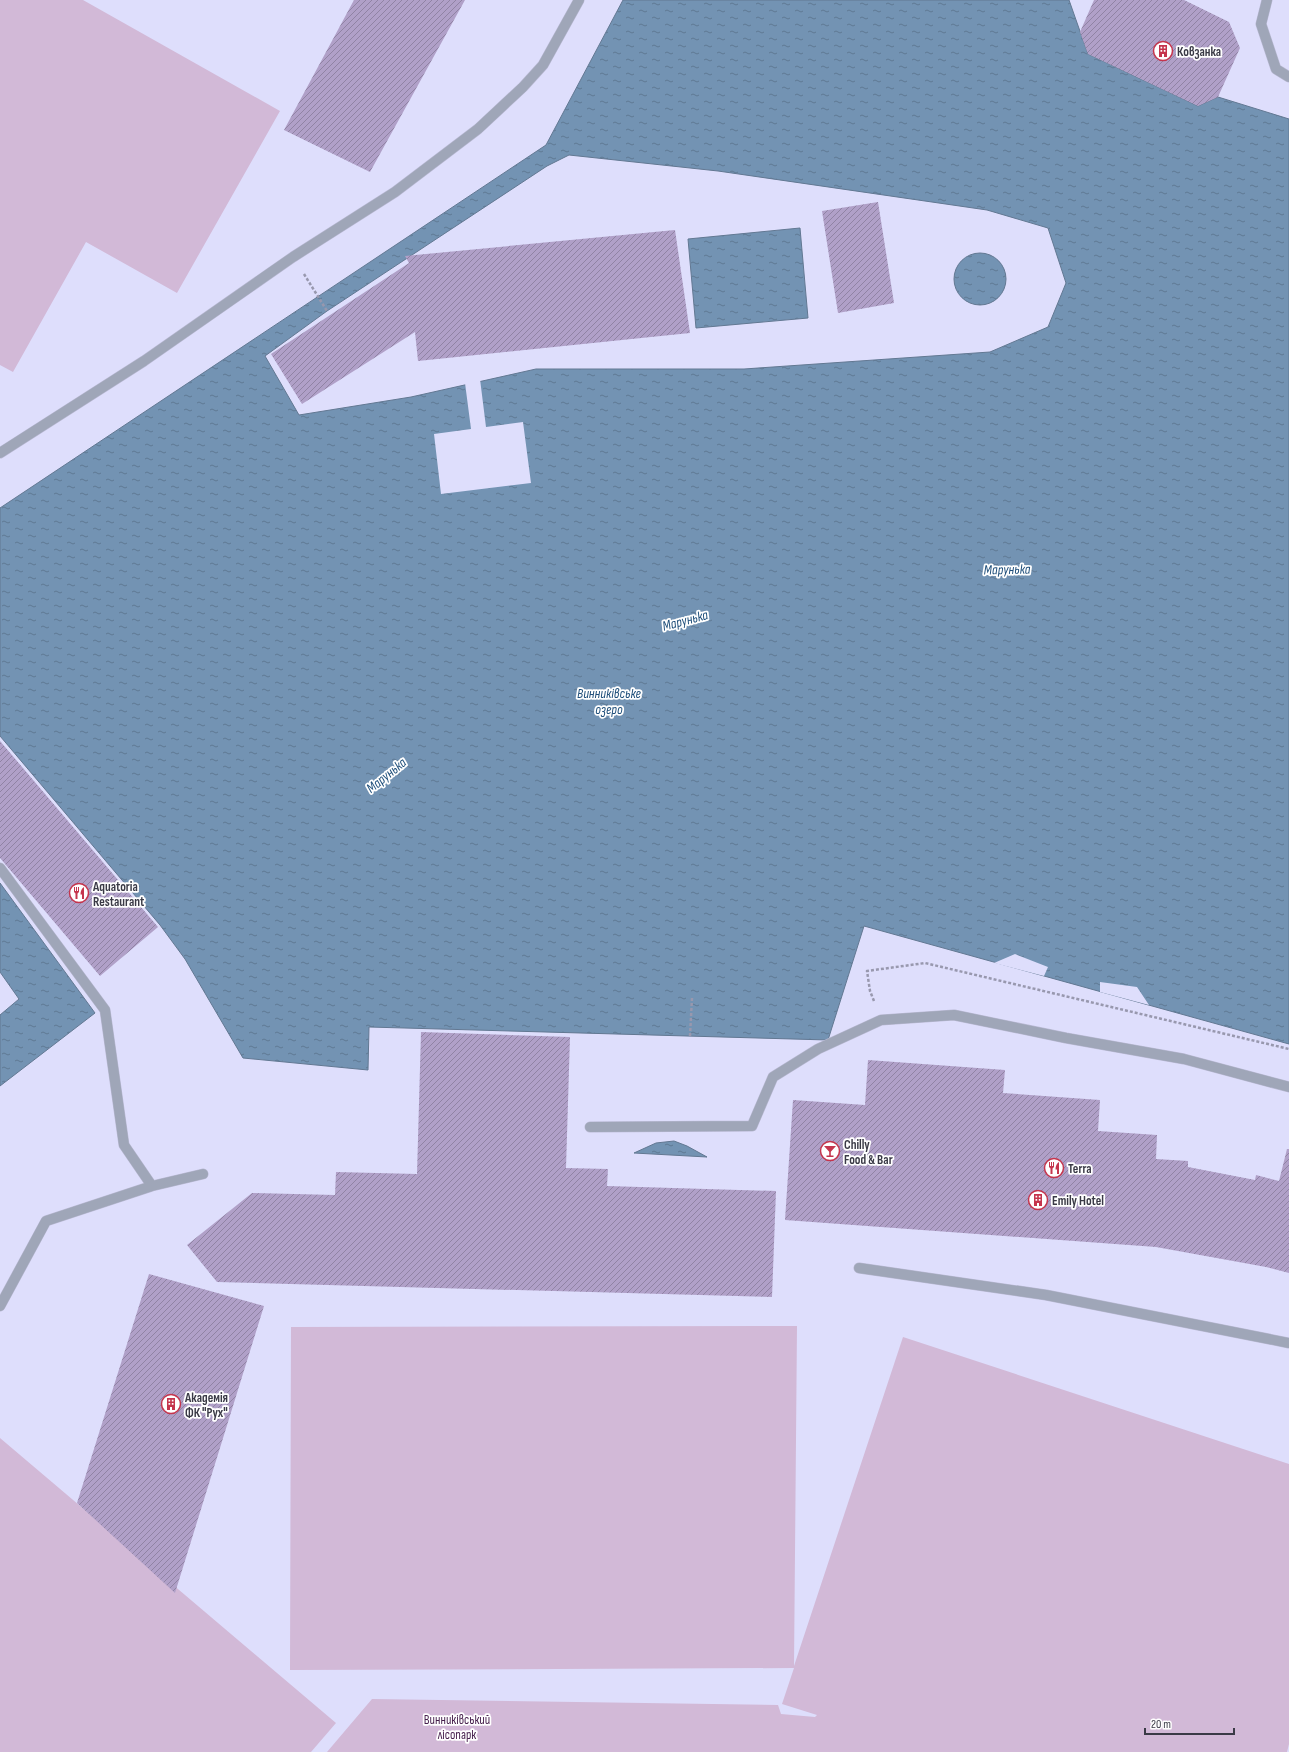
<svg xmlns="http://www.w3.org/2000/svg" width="1289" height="1752" font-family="'Sofia Sans Condensed',sans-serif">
	<defs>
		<pattern id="water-ripples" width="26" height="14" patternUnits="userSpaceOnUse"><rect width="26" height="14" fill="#7393b3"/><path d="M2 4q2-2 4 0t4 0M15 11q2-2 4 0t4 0" fill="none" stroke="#5f7993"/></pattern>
		<pattern id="building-hatch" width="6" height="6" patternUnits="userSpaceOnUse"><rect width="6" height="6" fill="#b0a0c8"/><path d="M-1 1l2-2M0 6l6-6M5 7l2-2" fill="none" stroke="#9083a4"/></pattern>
	</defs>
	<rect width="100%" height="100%" fill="#dedefc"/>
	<path fill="#d2b9d7" d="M0,0H83L280,111L177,293L86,242L13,372L0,365Z
		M797,1326L794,1666L903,1337L1289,1464V1744L1287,1752H327L372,1699L778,1705L781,1714L815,1717L817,1715L782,1704L794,1668L290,1670L291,1327Z
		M0,1438L336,1723L311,1752H0Z"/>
	<path fill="url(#water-ripples)" stroke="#627892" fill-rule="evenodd" d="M623,0H1069L1088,54L1198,106L1218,97L1289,119V1044L864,926L828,1040L369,1027L368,1070L243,1058L185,959L160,925L0,736V508L546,145ZM569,155L718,171L987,210L1048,228L1066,283L1048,327L990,352L744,369H536L411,397L299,415L265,356L327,311L547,166Z
		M800,228L808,318L696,328L688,239Z
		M954 279a26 26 0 1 1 52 0a26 26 0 1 1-52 0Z
		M0,883L95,1013L0,1086V1015L19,999L0,972Z
		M674,1141L687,1146L707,1157L634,1153L656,1143Z"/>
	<path fill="#dedefc" d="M480,379L486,427L523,422L531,483L441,494L434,434L471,429L465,383Z
		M1015,954L1048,967L1044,976L994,963Z
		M1100,982L1137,987L1149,1005L1100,992Z"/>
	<path fill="url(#building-hatch)" d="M354,0H465L370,172L284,130Z
		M1094,0H1184L1229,22L1240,48L1218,97L1198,106L1088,54L1080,32Z
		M878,202L894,303L838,313L822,211Z
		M675,230L690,333L418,361L415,332L302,404L271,354L409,263L405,256Z
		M0,741L158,927L100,976L0,858Z
		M421,1032L570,1037L566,1168L608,1169L607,1186L776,1191L772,1297L217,1282L187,1245L252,1193L335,1195L336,1172L417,1174Z
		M868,1060L1005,1070L1003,1093L1100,1100L1098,1131L1157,1135L1156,1159L1188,1161V1167L1255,1180L1256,1175L1279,1181L1287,1149H1289V1273L1266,1267L1156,1247L785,1220L793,1100L865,1105Z
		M149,1274L264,1306L175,1593L77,1503Z"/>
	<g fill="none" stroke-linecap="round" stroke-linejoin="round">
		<defs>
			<path id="service" d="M1267,0L1261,24L1276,69L1289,77
				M0,453L144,361L293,257L395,192L478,129L523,87L543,65L579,0
				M0,868L105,1010L124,1145L152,1186L203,1174
				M590,1127L752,1126L773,1077L818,1049L881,1020L954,1015L1066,1038L1184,1059L1289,1087
				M0,1306L46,1221L152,1186"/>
			<path id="minor" d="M859,1268L1046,1295L1289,1343"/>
		</defs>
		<use href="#service" stroke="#babad4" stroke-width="11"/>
		<use href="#minor" stroke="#babad4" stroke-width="11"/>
		<path stroke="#9898ae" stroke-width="2.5" stroke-dasharray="3 2" stroke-linecap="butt" d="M304,274L327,311
			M874,1001L870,991L867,971L925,963L1289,1049
			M690,1036L692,998"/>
		<use href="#service" stroke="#9fa6b8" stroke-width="10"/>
		<use href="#minor" stroke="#9fa6b8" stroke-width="10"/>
	</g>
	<defs>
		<symbol id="building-ring" viewBox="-11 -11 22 22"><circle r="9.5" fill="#fff" stroke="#c5354d" stroke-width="1.5"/><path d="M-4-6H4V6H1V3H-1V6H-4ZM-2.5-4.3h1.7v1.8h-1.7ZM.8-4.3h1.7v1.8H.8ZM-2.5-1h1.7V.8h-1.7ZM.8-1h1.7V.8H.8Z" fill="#c5354d"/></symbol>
		<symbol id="restaurant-ring" viewBox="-11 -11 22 22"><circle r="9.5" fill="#fff" stroke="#c5354d" stroke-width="1.5"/><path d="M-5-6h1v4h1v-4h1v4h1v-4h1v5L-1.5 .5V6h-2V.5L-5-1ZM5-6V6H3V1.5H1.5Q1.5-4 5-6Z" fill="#c5354d"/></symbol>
		<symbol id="bar-ring" viewBox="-11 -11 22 22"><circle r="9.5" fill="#fff" stroke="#c5354d" stroke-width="1.5"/><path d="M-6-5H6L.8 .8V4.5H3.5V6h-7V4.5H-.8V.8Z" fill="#c5354d"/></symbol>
	</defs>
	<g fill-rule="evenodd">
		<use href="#building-ring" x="1152" y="40" width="22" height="22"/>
		<use href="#restaurant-ring" x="68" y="882" width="22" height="22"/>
		<use href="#bar-ring" x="819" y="1140" width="22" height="22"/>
		<use href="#restaurant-ring" x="1043" y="1157" width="22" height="22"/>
		<use href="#building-ring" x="1027" y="1189" width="22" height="22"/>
		<use href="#building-ring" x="160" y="1393" width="22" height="22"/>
	</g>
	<g text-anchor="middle" stroke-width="3.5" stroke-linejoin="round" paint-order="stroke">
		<g font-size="13" font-weight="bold" fill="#3a3a46" stroke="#fff" text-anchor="start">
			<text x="1177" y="56">Ковзанка</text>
			<text x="93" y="891">Aquatoria<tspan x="93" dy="15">Restaurant</tspan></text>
			<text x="844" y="1149">Chilly<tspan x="844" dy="15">Food &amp; Bar</tspan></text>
			<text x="1068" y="1173">Terra</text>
			<text x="1052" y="1205">Emily Hotel</text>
			<text x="185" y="1402">Академія<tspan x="185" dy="15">ФК "Рух"</tspan></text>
		</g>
		<g font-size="13" fill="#441d4b" stroke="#fff">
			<text x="457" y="1724">Винниківський<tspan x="457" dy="15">лісопарк</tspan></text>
		</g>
		<g font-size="14" font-style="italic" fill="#1e4e7a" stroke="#fff">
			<text transform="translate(1007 569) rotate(-1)" y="5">Марунька</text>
			<text transform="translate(685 620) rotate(-15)" y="5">Марунька</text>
			<text x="609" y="698">Винниківське<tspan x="609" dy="16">озеро</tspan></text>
			<text transform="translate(386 775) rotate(-39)" y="5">Марунька</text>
		</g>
	</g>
	<path d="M1145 1728v6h89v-6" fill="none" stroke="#3a3a46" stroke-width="2"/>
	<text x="1151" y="1728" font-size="12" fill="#3a3a46" stroke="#ffffff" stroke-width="3" paint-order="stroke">20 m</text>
</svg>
